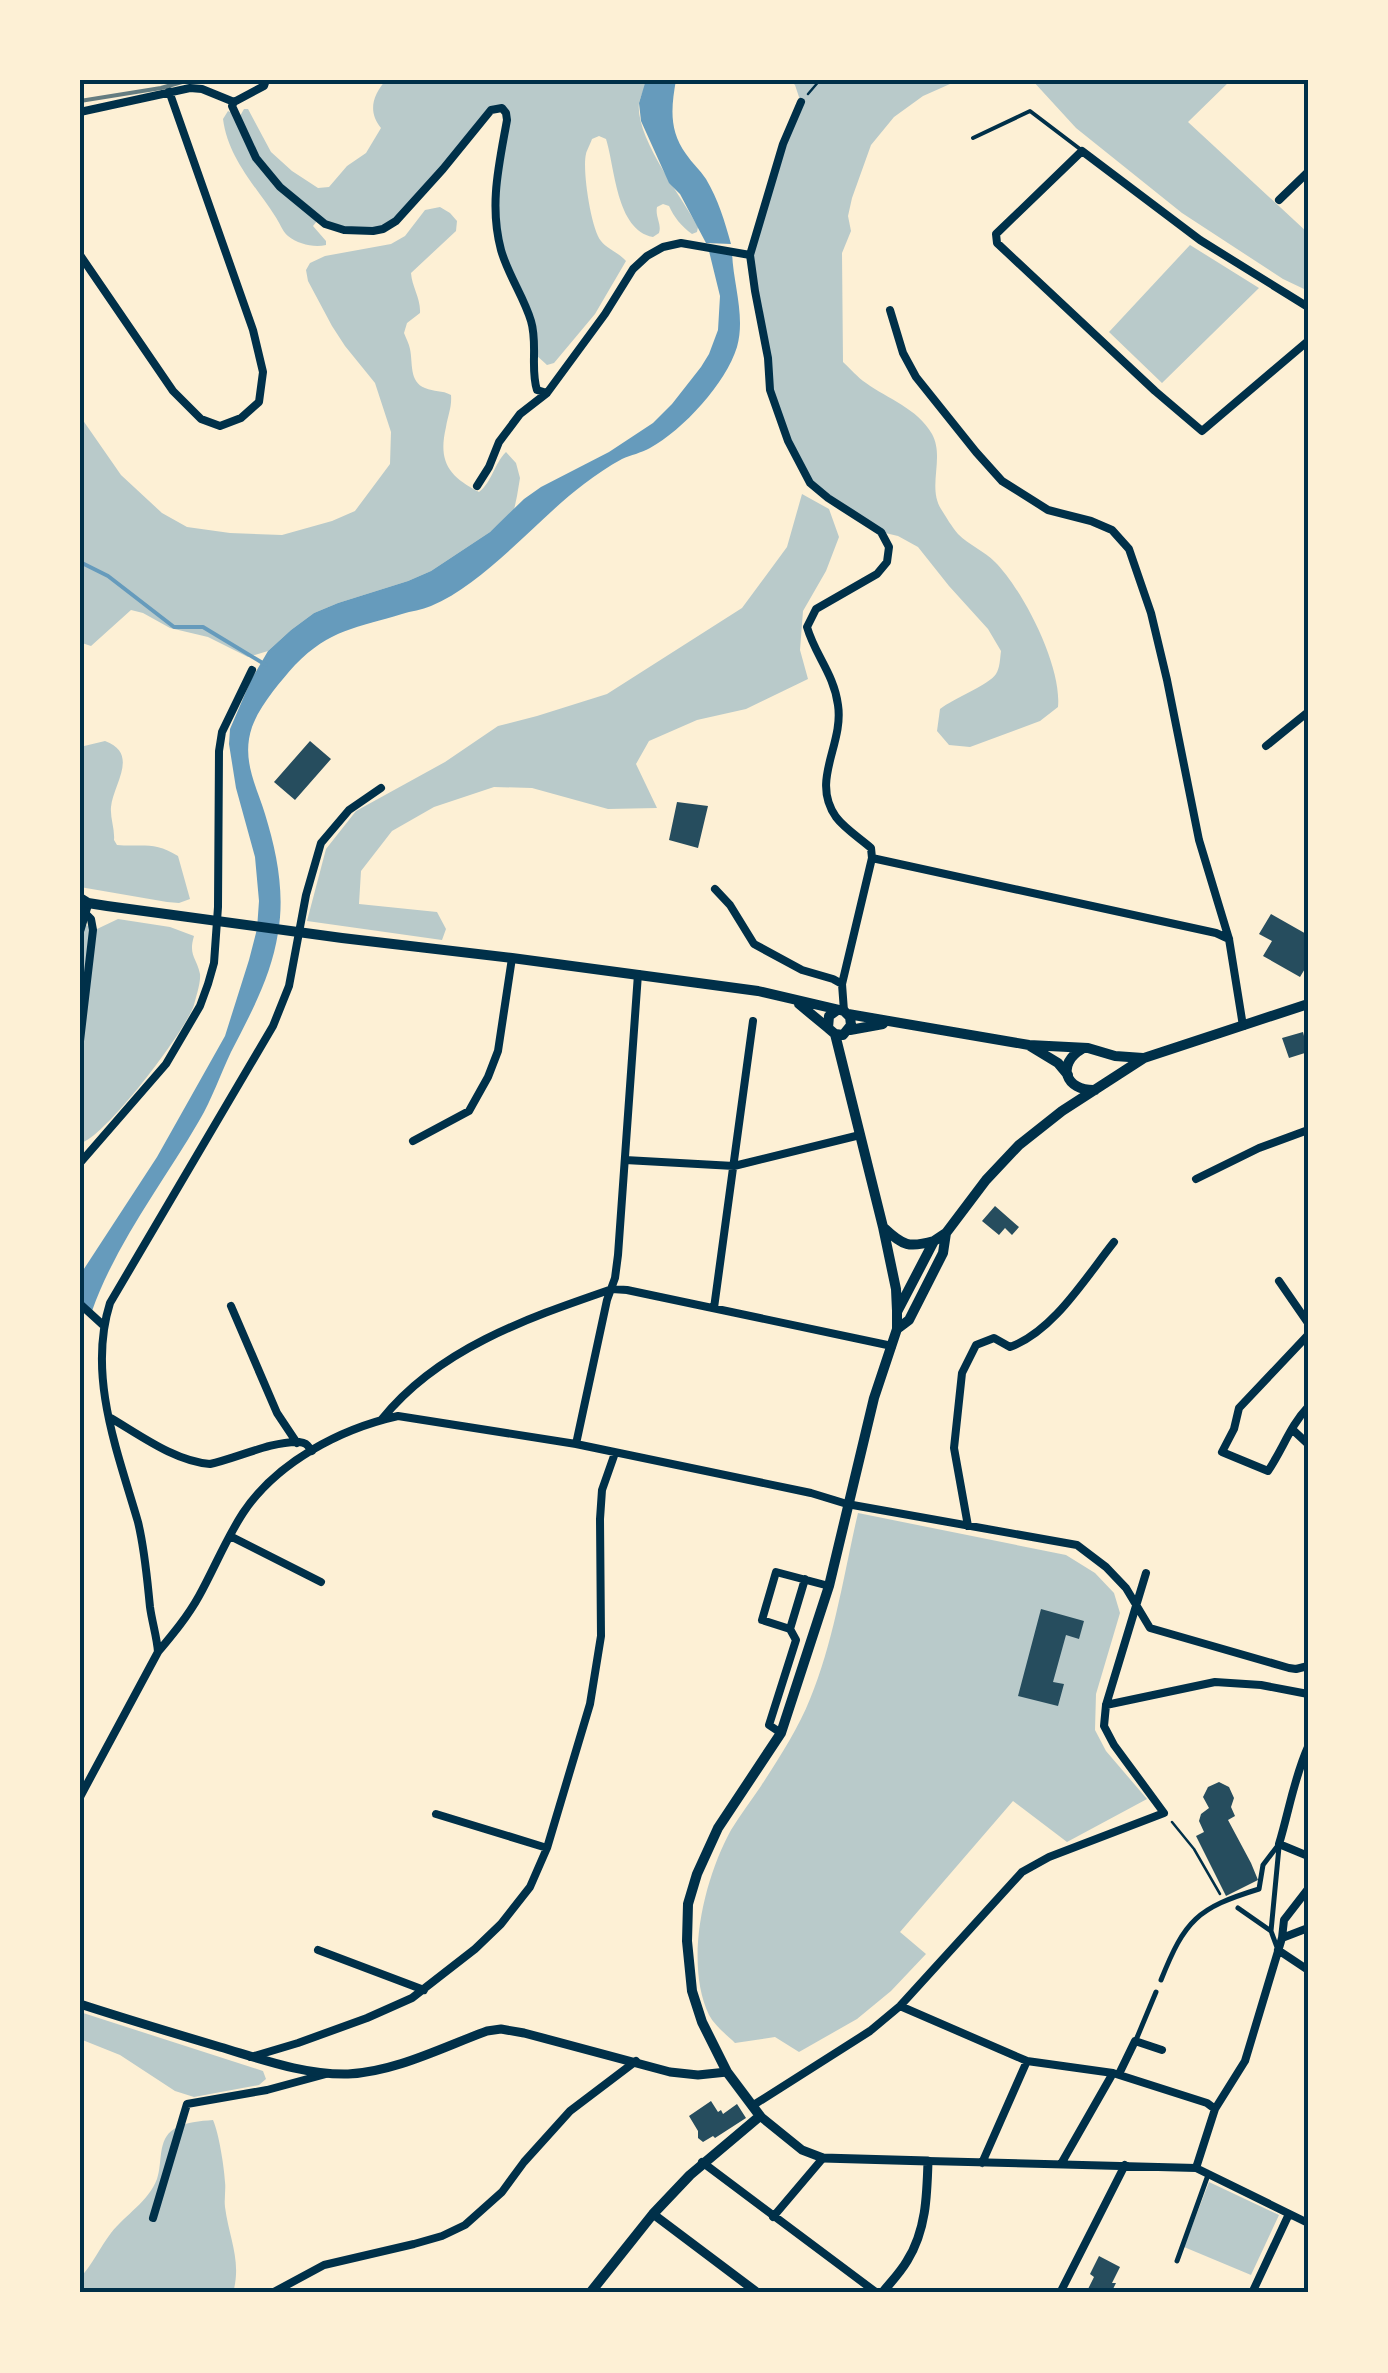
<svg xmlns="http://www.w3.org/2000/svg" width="1388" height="2373" font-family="Mulish,sans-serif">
	<rect width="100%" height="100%" fill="#fdf0d5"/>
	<path fill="#b9caca" d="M386,80H646C645,89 641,95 639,103C635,138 682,197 698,227L697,232L692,234C681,226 674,217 669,206L663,204L657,207C655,217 662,224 659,233L653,237C616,230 615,167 606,139L599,136L592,139C592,140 586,152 586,154C582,169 591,229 601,241C607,249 618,252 626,261L595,314L554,363L547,365L535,354C534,318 511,286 502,252C490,207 501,158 506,113L496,107L443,169L383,229L344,230L317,221L313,226L326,241V245C314,248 298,244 288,236C282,231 280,223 275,216C255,185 228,158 223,119L228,111L240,116L244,109H248L271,152L292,171L318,188L329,187L347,166L366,153L381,128C368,112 372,96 386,80Z
		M790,80H959L923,96L894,117L871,145L852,198L848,216L851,231L842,253L843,362C851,369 857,377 866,383C888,399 917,408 932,434C945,458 927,486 941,509C946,517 952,527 958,534C969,545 984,551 995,562C1023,590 1062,666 1058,707L1040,721L970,747L949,745L937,731L940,709C954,698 989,685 996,674C1000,668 1000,658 1001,651L988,629L949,586L918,547L898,536L881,532L810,483L778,416L750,255L769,186L801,103L795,85Z
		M1032,80H1231L1188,122L1308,233V288L1304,289L1283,279L1182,213L1076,128Z
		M440,207L450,213L457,221L456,231L411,273C412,287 421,299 420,313L407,323L404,333C406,338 409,344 410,349C413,363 409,382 425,388C434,392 442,390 451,395C452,407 448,415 446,427C438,461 448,476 479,492C492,482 494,464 506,452L516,463L520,478L517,496L514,510L490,532L431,571L408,581L338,603L314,613L291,630L268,651L248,657L208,637L170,628L143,613L131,610L91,646L82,643L80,416L121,475L162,513L187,527L230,533L282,535L332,521L355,511L390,464L391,432L375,383L345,346L332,326L308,281L306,270L310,263L325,256L391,244L405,236L425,210Z
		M1190,245L1259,288L1162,383L1109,332Z
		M802,494L829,509L839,537L826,571L803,611L800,650L808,679L746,709L697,720L649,741L636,764L657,808L608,809L532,788L494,787L434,807L392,831L361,871L359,904L437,912L446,929L442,940L307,921L326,849L356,811L445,762L498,726L537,716L607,694L742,608L787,547Z
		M105,741C140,754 113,784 111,807C110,818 115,829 114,840L117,845C142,847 155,841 178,856L190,899L179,903L167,902L80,887V747Z
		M118,919L170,927L194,936C188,956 197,958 200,974C201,982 196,997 194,1005C185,1032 105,1137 81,1143L80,923L97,929Z
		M858,1513L1066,1555L1095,1573L1114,1593L1120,1613L1096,1694L1095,1730L1106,1751L1147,1799L1067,1842L1013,1801L900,1932L926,1954L891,1991L857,2019L799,2052L775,2037L735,2043C727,2035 715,2026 709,2015C684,1962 704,1879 731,1830C740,1815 751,1801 761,1786C779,1758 798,1729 810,1699C834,1641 844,1573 858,1513Z
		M80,2012L263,2071L266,2079L259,2085L194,2097L175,2091L120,2055L80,2039Z
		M213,2120C219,2134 224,2166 225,2182C226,2190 224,2199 225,2207C229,2238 242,2261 233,2293H80V2278C93,2264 100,2247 111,2233C126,2214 148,2202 157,2179C163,2162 157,2140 174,2129C186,2122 200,2121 213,2120Z
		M1209,2182L1279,2215L1251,2275L1184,2247Z"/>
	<path fill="#669bbc" d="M646,80H676C671,108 669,130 686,154C692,163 700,170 706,179C718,199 725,222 731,244L706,243L680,194L669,183L641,121L639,103Z
		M708,247L732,249C732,281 746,315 737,347C726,383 683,430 650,448C641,453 631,455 622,459C609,466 596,475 584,484C536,520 486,583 431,606C422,610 411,611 402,614C357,628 330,629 295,665C280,682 260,705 252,727C241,759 256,785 265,814C277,853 285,893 278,933C271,977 251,1013 231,1052C220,1075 212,1099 199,1121C163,1183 116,1243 92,1311L80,1301V1275L157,1157L225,1036L249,960L257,929L259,901L255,857L236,788L229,744L230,729L251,680L268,651L291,630L314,613L338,603L408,581L431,571L490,532L524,499L541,487L609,452L653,423L672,404L701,367L709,354L718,330L720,296Z"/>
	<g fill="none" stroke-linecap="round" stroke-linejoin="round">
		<path stroke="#669bbc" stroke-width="4" d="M80,562L108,576L174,627H203L266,665"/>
	</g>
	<path fill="#264d5e" d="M310,741L331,759L295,800L274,782Z
		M677,802L708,806L698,848L669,840Z
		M1271,914L1308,935V968L1306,967L1300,977L1263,956L1272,941L1259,934Z
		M1303,1032L1308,1052L1289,1058L1282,1038Z
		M995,1206L1019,1227L1012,1235L1005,1228L999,1235L982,1221Z
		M1041,1609L1084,1621L1079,1639L1066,1635L1053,1682L1064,1684L1058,1706L1018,1696Z
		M1219,1782L1229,1787L1234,1798L1231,1807L1235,1816L1228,1820L1251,1863L1258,1880L1226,1896L1196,1836L1204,1832L1199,1821L1201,1814L1209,1808L1203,1797L1208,1787Z
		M711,2101L718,2112L721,2110L723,2114L737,2104L746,2118L715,2138L713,2136L703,2142L698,2138V2131L689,2116Z
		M1099,2256L1120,2267L1112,2283H1116L1111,2293H1086L1094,2277L1090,2274Z"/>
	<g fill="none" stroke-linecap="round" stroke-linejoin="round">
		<path stroke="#003049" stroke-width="2.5" d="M808,94L820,80
			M1172,1822L1194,1849L1220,1894"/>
		<path stroke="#003049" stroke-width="4" d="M973,138L1030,111L1080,149"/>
		<path stroke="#003049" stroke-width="5" d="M1238,1908L1271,1931L1278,1950
			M1271,1931L1279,1847
			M1161,1980C1185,1920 1197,1908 1259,1889L1263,1865L1279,1844
			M1136,2040L1156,1992
			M1177,2261L1208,2175"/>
		<path stroke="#003049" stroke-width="8" d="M266,80L264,86L234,102L232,106L256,158L280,187L325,224L344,230L373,231L383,229L396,221L443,169L491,110L502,108L506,113L507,120C499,165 489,205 501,250C508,275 524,297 531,321C538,344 530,369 537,390L547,393
			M801,102L783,144L750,255L755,291L768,358L770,390L788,441L810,483L828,498L881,532L889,547L887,562L877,574L816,609L807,627C815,655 834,674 838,705C844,745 810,780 836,817C845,829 861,839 871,848L872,858L842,984L844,1011
			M80,112L190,88L202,89L234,102
			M1279,200L1308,172
			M80,255L173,391L201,419L220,426L241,418L259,402L263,372L253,330L169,91
			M1308,307L1200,240L1082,151L996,234L997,243L1155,391L1202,431L1308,341
			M890,310L903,353L916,377L976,452L1002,481L1048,510L1091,521L1112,530L1129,549L1151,613L1167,680L1199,840L1229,939L1243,1026
			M477,486L489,467L499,442L520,414L547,393L605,314L633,269L647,256L663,247L681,243L750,255
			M1266,746L1308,712
			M381,788L349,810L321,843L306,895L289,986L273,1026L110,1303C87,1376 118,1453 138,1522C145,1551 147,1578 150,1607C152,1622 157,1637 158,1652C173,1634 188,1616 199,1596C214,1569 226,1539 243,1513C277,1462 340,1429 398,1416L576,1444L811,1493L847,1504L1077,1545L1106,1567L1126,1588L1150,1628L1289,1668L1296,1669L1308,1666
			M872,858L1216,933L1229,939
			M715,889L730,905L754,944L802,970L833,979L842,984
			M80,1041L93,930L91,919L85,913
			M413,1141L469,1111L488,1077L498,1051L512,958
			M625,1160L734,1166L860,1135
			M80,1163L166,1064L200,1006L208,984L214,963L218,907L219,751L222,732L252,670
			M1196,1179L1259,1148L1308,1130
			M1279,1281L1308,1323
			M80,1304L103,1325
			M231,1306L277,1413L297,1443
			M714,1308L753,1021
			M1308,1335L1239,1408L1234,1429L1222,1452L1268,1471C1283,1449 1290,1426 1308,1407
			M109,1417C140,1435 174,1461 210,1464C237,1458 272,1441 299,1442C307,1443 307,1445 312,1451
			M382,1419C439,1348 528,1318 612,1289L627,1290L892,1346
			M1294,1431L1308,1444
			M576,1444L607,1300L615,1278L618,1255L638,974
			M968,1526L954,1448L962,1373L976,1345L994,1338L1010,1347C1053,1332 1086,1277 1114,1242
			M230,1536L321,1582
			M805,1579L790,1629L762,1620L776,1572L829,1586
			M1106,1705L1215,1682L1261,1685L1308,1694
			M781,1733L769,1725L796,1640L790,1629
			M1308,1747C1294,1778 1289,1811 1279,1844L1308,1856
			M80,1797L158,1652
			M436,1814L547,1848
			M1282,1938L1308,1928
			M318,1950L424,1990
			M1278,1950L1308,1970
			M900,2006L1027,2061L1113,2073L1061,2164
			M251,2057L298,2043L367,2018L412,1998L475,1949L501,1924L530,1887L547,1848L590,1704L601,1636L600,1519L602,1490L615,1453
			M1113,2073L1207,2103L1215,2109
			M1119,2074L1135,2041L1162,2050
			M752,2106L870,2031L900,2006L1022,1872L1049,1857L1164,1813L1114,1745L1104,1726L1106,1705L1146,1573
			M928,2161L1196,2168L1308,2223
			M702,2162L877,2293
			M982,2163L1027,2061
			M1196,2168L1215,2109L1245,2061L1282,1938L1284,1920L1308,1889
			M773,2217L823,2158
			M153,2218L187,2104L267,2090L326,2074
			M272,2293L324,2265L414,2244L442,2236L465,2225L502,2192L524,2162L570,2111L636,2061
			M1060,2293L1125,2165
			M1252,2293L1289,2214"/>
		<path stroke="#003049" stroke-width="9" d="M80,930L88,903
			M80,2004C126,2019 173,2033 220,2047C261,2059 304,2075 348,2074C395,2072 443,2047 487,2031L501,2029L524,2033L670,2072L698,2075L727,2072
			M760,2116L802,2150L823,2158L928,2161C927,2196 926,2231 907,2261C900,2273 890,2283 882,2293
			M653,2214L758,2293"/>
		<path stroke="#003049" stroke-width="10" d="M80,898L88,903L107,906L342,938L512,958L758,991L844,1011L850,1017L851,1025L843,1035L835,1034L828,1028L829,1016L836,1011
			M799,1004L828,1028
			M848,1014L1029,1045L1088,1048L1115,1056L1143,1058
			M850,1030L883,1024
			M835,1034L883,1227L896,1289L897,1311
			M1030,1046L1058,1063L1068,1075
			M1082,1049C1056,1064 1065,1091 1095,1090
			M884,1228C903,1246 909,1248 934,1241
			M897,1329L909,1320L943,1253L946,1233
			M590,2293L653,2214L690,2175L760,2116L727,2072L702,2022L692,1991L687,1941L688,1904L697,1874L718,1828L781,1733L829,1586L874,1398L897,1329V1312L934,1241L946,1233L986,1180L1019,1145L1062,1111L1144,1058L1308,1004"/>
		<path stroke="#657d81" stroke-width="4" d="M80,101L161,88L189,80"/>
	</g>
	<rect width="1388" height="2373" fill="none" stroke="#fdf0d5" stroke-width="165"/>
	<rect x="82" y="82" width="1224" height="2208" fill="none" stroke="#003049" stroke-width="4"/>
</svg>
